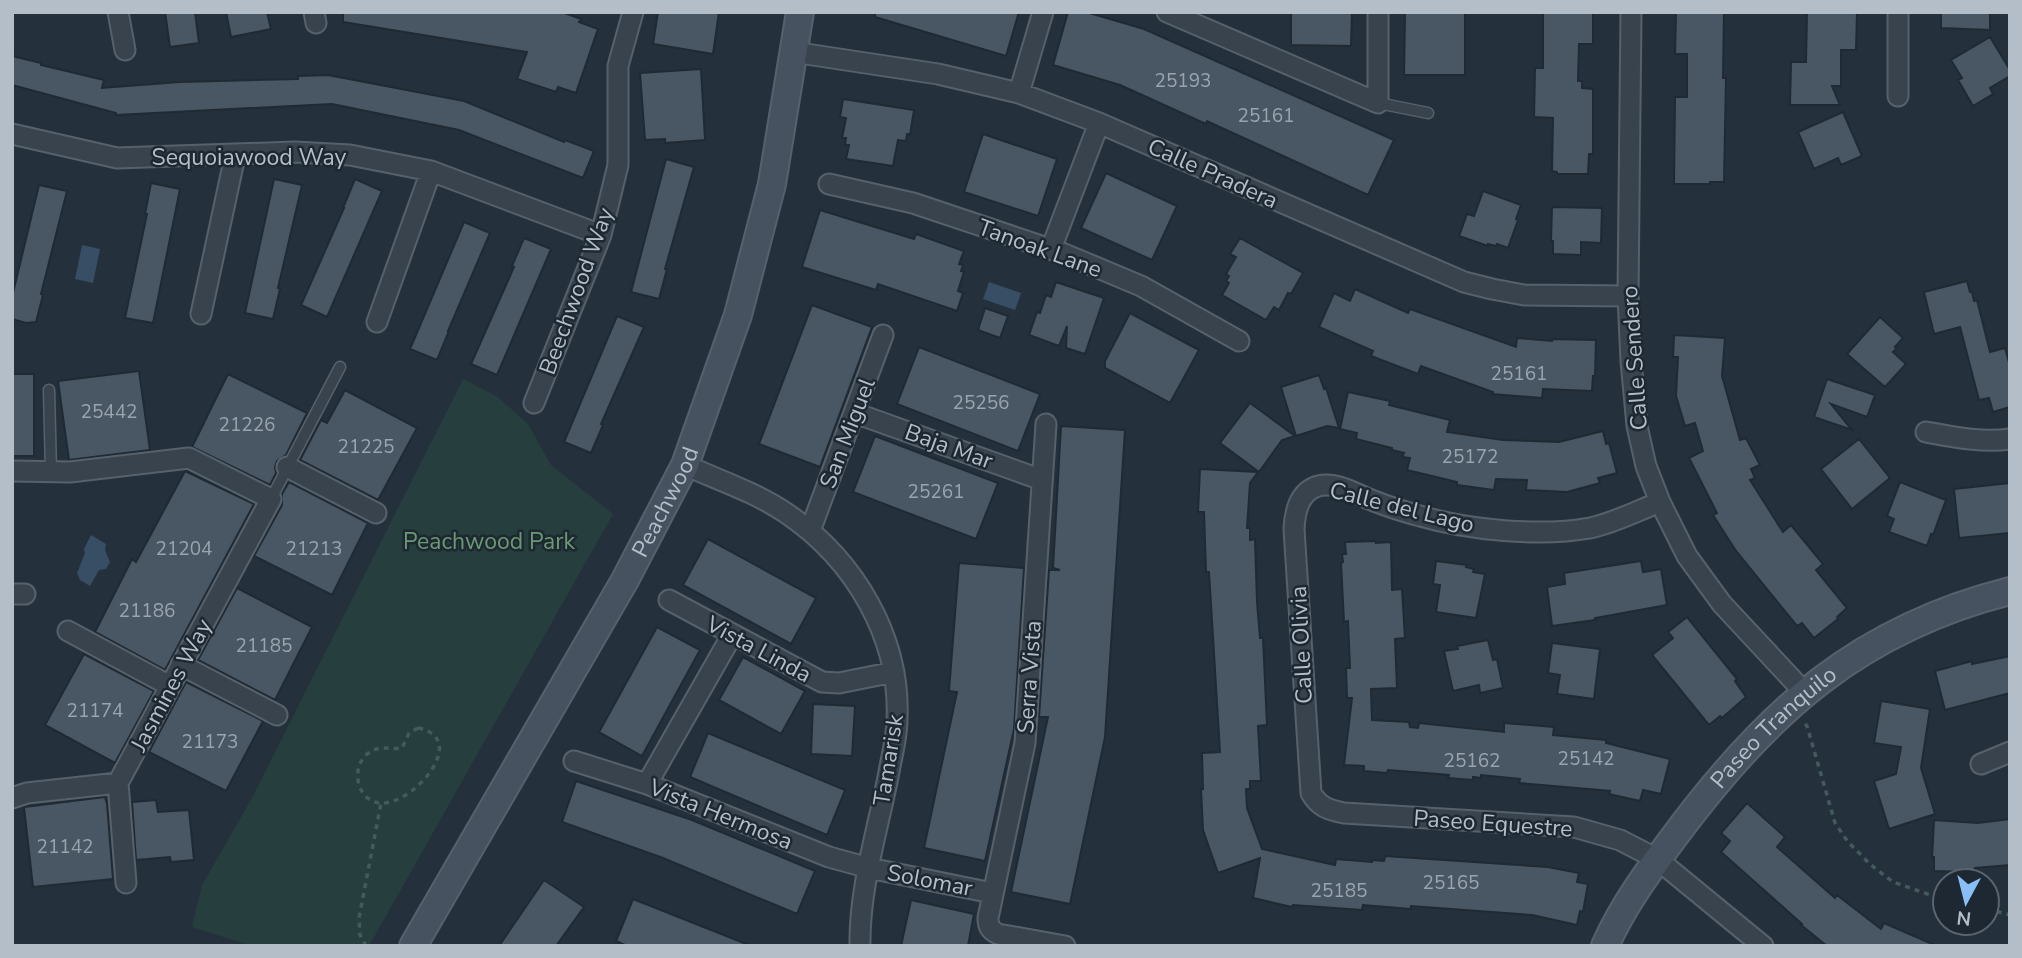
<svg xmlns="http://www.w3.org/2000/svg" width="2022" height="958" font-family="'Nunito Sans',sans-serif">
	<rect width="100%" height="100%" fill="#24313d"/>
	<path fill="#263e3e" d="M463,379L498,397L528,424L551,465L613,514L369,946H252L192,927L202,885L252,798Z"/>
	<path fill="#384e64" d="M82,245L100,249L93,283L75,279Z
		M989,282L1021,293L1015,310L983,299Z
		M91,535L106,544L105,550L110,562L106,569L99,570L90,586L80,580L77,573L85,553L84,549Z"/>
	<path fill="#485763" stroke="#1f2a34" stroke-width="2" d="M165,12H195L199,43L170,47Z
		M226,12H267L271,29L231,37Z
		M343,12H562L581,19L579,22L598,29L576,93L558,87L556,92L517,79L527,52L343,22Z
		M658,12H719L713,54L653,44Z
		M875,12H1019L1006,56L875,17Z
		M1068,12H1086L1144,29L1394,140L1368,195L1207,121L1206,124L1120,85L1053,65Z
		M1291,12H1352L1351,46L1291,45Z
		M1405,12H1465V75H1404Z
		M1543,12L1593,13V44H1579L1578,81H1582V88L1593,89V154H1589L1588,174H1557V172L1552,171L1553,118L1534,117L1535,68H1543Z
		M1676,12H1724L1723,78H1726L1724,182H1710V184H1674L1675,97H1687V54H1675Z
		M1807,12H1857L1856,50H1841V86H1832L1840,105H1790L1791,62H1806Z
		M1941,12H1990V30L1941,28Z
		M1990,37L2010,70V76L1990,88L1993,94L1973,106L1958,80L1962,78L1951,60Z
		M12,56L41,63V65L104,80L102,88L180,82L298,79V76L328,75L464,101L564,142L565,140L594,151L583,178L459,130L332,104L116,115V113L12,85Z
		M701,69L705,140L665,143V139L645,140L640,73Z
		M843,99L914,110L910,135L907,134L906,141L898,140L893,166L846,159L849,145H845L846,138H842L846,118L840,117Z
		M1843,112L1862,156L1841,165L1838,158L1814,169L1798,132Z
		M983,134L1057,159L1038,216L964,192Z
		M666,159L694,167L665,269H667L659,299L631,292Z
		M1106,173L1177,206L1152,260L1081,228Z
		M274,179L302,185L278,288L280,289L273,319L245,313Z
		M355,179L382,191L327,317L301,305L344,208H343Z
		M151,183L180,189L153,323L125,318L147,214H145Z
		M39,185L67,191L41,294L43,295L36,322L26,323L12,319V297Z
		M1483,191L1521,205L1516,219L1518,220L1508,248L1497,244L1496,246L1488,244V246L1459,236L1467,214L1474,216Z
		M1552,207L1602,208L1601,243L1581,242V255L1553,254V241H1551Z
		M820,210L914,239L916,234L964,251L959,264L963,265L961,271L964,272L958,291L963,293L957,311L878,284L876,290L802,267Z
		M464,222L490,233L448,331H449L437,360L410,349Z
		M524,238L551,249L497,375L471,364L514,267L512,266Z
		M1240,238L1303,273L1291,294L1288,293L1279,310L1274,307L1266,320L1222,295L1229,283L1226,281L1229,276L1226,274L1236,257L1230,254Z
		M1967,281L1970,292H1972L1974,301L1977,300L1990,352L2005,348L2010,366V407L1993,412L1989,398L1979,400L1960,327L1934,334L1924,292Z
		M1056,282L1104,298L1085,354L1066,348L1067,326L1059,346L1029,335L1037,312L1040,313L1046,295L1051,297Z
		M1355,289L1408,313L1410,309L1516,347L1517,338L1552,341V339L1596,340L1595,376H1593L1592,391L1543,389L1542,398L1492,394L1493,392L1421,366L1418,374L1371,356L1373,351L1319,327L1334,293L1350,301Z
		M812,305L872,327L820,467L759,444Z
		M985,308L1008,316L1000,338L978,330Z
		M1130,313L1199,350L1170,403L1105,368V361Z
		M617,316L644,327L601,424L603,425L591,453L564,442Z
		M1880,317L1903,338L1895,347L1897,348L1893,352L1906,364L1885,387L1847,354Z
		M1674,335L1725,338L1722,376L1740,440L1746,438L1760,465L1751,469L1755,478L1750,480L1783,532L1791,525L1823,564L1816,570L1847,608L1837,617L1838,619L1814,638L1802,623L1797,626L1736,551L1713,515L1717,513L1689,458L1703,451L1695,423L1685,426L1676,396L1678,357H1673Z
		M919,347L1040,394L1018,451L897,404Z
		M139,371L150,450L69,460L58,381Z
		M12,374H34V456H12Z
		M228,374L307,413L286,455L277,461L275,467L276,473L270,485L192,447Z
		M1319,375L1324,389L1326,388L1339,428L1327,426L1296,436L1281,387Z
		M1827,379L1875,395L1867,417L1831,404L1852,430L1814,417Z
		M345,390L417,428L378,500L300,460L321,420L327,423Z
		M1348,392L1390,401L1389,405L1450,420L1447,432L1503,440L1559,442L1603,431L1606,444L1609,443L1617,473L1598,478L1600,483L1567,492L1526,490L1527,480L1496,479L1494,490L1457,485V482L1407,470L1410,458L1402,457L1404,453L1392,450V448L1356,439L1357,433L1340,429Z
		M1250,403L1295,436L1282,440L1259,472L1220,443Z
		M1061,426L1125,430L1105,737L1070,904L1011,892L1048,717H1039L1049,570H1060L1053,568Z
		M875,436L998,483L976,539L853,492Z
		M1859,439L1890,478L1852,509L1821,469Z
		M1200,469L1258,472L1250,483L1247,528H1250V540L1255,539L1257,602L1260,638H1263L1267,725L1258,726L1261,781H1250V789H1246L1247,808L1262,849L1335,865L1336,859L1372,862V860L1384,861L1385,856L1548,867L1579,873L1577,882L1588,884L1583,912L1580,911L1577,925L1532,915L1411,906V909L1363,905L1362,910L1293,905L1292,907L1253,898L1260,858L1218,873L1203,830L1201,789H1203L1202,753L1220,752L1209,572H1206L1204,512H1198Z
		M185,471L254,504L165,670L95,632L132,559L136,562Z
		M289,482L368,523L332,595L254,556L282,505V494Z
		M1900,482L1946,500L1933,535L1931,534L1927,546L1889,532L1894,519L1887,516Z
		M2010,483V533L1959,538L1954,489Z
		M708,539L816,598L791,644L683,585Z
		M1376,541V543L1391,542L1392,590L1402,589L1405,638L1395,639L1397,688L1371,689L1372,720L1409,722L1410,727L1418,728L1419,723L1504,732V723L1554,727L1553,735L1606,740V743L1670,759L1661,794L1643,790L1640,801L1609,794L1610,791L1519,783L1520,779L1481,775V778L1473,777V780L1448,778L1449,775L1388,770L1387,773L1364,771V766L1344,765L1352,698H1347L1346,668H1350L1348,621L1344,622L1341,563L1343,562L1342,554H1346L1345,542Z
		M1436,561L1467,565L1466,567L1474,569L1473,572L1485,574L1476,618L1436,612L1440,585L1433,584Z
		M1641,561L1643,572L1661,569L1667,605L1595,618V620L1552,626L1547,587L1565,584L1564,573Z
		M959,563L1024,568L1014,729L985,861L924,848L957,692L949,691Z
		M237,588L312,627L275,700L198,660Z
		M1687,617L1737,679L1735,681L1746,697L1722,718L1720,716L1709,725L1652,655L1673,638L1668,632Z
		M657,627L700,650L642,756L599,732Z
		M1488,640L1493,660L1497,659L1503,688L1480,693L1479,685L1453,691L1444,651L1458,649L1457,646Z
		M1552,643L1600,649L1594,699L1557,694L1560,675L1548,673Z
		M84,654L154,691L115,763L45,725Z
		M2010,656V693L1945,710L1935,671L1972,661V664Z
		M743,657L805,691L781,734L719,700Z
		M186,682L263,721L226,791L149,752Z
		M1881,701L1930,709L1921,768L1935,814L1889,829L1874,781L1896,774L1901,747L1874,743Z
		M813,704L855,706L852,756L811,754Z
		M708,733L845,790L827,835L690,777Z
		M576,781L692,820L815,871L797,914L663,858L562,822Z
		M105,797L107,804L113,879L33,887L24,807Z
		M156,800L158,812L189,810L194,860L171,862L170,857L136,860L132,802Z
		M1747,803L1785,837L1777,847L1835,898L1837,895L1881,929L1884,923L1937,946H1827L1801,925L1802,924L1721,852L1730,841L1721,833Z
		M2010,819V865L1975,868L1974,872L1934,871V857H1932L1934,820L1978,823Z
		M544,880L584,907L556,946H499Z
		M633,899L749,945V946H627L616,941Z
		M911,900L974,914L968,946H901Z"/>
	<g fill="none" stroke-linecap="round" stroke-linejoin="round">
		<defs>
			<path id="lane" d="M1378,103L1428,113
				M49,390L51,472
				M271,499L340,367"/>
			<path id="street" d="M118,12L125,50
				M314,12L316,23
				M1167,12L1378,103V12
				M1631,12L1628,296L1631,361L1637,426L1646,466L1660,502L1687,556L1722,604L1804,692
				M793,52L938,74L1019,93L1099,123L1464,282L1492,289L1524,295L1628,296
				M1019,93L1043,12
				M1898,96V12
				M12,134L117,158L295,152L350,155L431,171L601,235
				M829,184L913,203L1062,253L1141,286L1239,341
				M1051,249L1099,123
				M201,314L235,156
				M377,322L431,171
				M534,403L601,235L618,165V66L633,12
				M855,413L1042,480
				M1046,424L1025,743L988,918C988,926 990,930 998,934L1065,946
				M1926,432C1953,437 1982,443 2010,439
				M685,465C718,480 755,492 786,513C854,559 901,637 897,720C897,737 892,755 889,772C878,829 859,888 860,946
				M287,467L376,513
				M12,471L70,472L189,458L271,499L118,783L126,883
				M1660,502C1637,511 1614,523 1590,528C1540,537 1468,530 1420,516C1405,512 1389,507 1374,501C1357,495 1337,481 1318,486C1299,492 1295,511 1294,529L1311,793C1319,807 1329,810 1344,813L1574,827L1620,840L1657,859L1763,946
				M810,531L883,335
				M12,594H25
				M669,600L822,682L839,683L894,672
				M68,631L170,686
				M181,665L277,715
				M574,761L647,784L829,857L869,868L992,893
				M1981,764L2010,752
				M647,784L732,635
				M12,798L27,793L118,783"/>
			<g id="secondary">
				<path id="s1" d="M413,946L625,580L685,465L738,315L772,184L800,12"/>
				<path id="s2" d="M1605,946C1623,905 1650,869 1677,833C1768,711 1859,629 2010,591"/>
			</g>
		</defs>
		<use href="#lane" stroke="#56616b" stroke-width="13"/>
		<use href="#street" stroke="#56616b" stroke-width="23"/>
		<use href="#secondary" stroke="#56616b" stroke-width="30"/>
		<path stroke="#445a5b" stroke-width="3.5" stroke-dasharray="5 5" stroke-linecap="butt" d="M1805,724L1807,726L1835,823L1848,842L1871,865L1893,882L1945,900
			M418,728C469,738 417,801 384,803C357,805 348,766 370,752C381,745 391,750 402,748L409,733Z
			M1987,909L2010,915
			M366,946L360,935L359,918L381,803"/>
		<use href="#lane" stroke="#38434d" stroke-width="10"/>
		<use href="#street" stroke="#38434d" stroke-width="19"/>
		<use href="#secondary" stroke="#465260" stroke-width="26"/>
	</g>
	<g text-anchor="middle" stroke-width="5" stroke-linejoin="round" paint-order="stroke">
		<g font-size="19" fill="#99a4af">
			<text x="1183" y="87">25193</text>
			<text x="1266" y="122">25161</text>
			<text x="1519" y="380">25161</text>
			<text x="981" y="409">25256</text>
			<text x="109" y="418">25442</text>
			<text x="247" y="431">21226</text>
			<text x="366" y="453">21225</text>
			<text x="1470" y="463">25172</text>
			<text x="936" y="498">25261</text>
			<text x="184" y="555">21204</text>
			<text x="314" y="555">21213</text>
			<text x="147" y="617">21186</text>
			<text x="264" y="652">21185</text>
			<text x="95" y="717">21174</text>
			<text x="210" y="748">21173</text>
			<text x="1586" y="765">25142</text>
			<text x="1472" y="767">25162</text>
			<text x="65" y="853">21142</text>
			<text x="1451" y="889">25165</text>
			<text x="1339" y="897">25185</text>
		</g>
		<g font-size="23" fill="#b4bec8" stroke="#1d2832">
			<text x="249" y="165">Sequoiawood Way</text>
			<text transform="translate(1213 173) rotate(24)" y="8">Calle Pradera</text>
			<text transform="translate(1040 248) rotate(20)" y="8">Tanoak Lane</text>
			<text transform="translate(576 291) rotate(-70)" y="8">Beechwood Way</text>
			<text transform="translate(1634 358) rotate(-94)" y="8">Calle Sendero</text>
			<text transform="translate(847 433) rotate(-69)" y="8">San Miguel</text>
			<text transform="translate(949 446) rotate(20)" y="8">Baja Mar</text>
			<text dy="8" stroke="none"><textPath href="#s1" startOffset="511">Peachwood</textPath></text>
			<text transform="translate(1402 507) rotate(14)" y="8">Calle del Lago</text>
			<text transform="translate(1301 645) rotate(-93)" y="8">Calle Olivia</text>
			<text transform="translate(759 649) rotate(28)" y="8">Vista Linda</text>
			<text transform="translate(1029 677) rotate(-86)" y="8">Serra Vista</text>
			<text transform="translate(171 685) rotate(-62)" y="8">Jasmines Way</text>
			<text dy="8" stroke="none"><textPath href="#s2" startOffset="278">Paseo Tranquilo</textPath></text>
			<text transform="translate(888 760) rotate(-81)" y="8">Tamarisk</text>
			<text transform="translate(721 814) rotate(22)" y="8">Vista Hermosa</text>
			<text transform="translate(1493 823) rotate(4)" y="8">Paseo Equestre</text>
			<text transform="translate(930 880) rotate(11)" y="8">Solomar</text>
		</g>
		<g font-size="23" fill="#6b9971" stroke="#1d2832">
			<text x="489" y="549">Peachwood Park</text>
		</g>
	</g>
	<rect width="2022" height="958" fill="none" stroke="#b4bec8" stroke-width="28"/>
	<g transform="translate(1966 902) rotate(187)"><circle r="33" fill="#1d2832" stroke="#59646e" stroke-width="2"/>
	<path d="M0-5L12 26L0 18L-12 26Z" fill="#8abef7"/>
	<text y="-10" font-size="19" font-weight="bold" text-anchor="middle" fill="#b4bec8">N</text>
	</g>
</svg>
